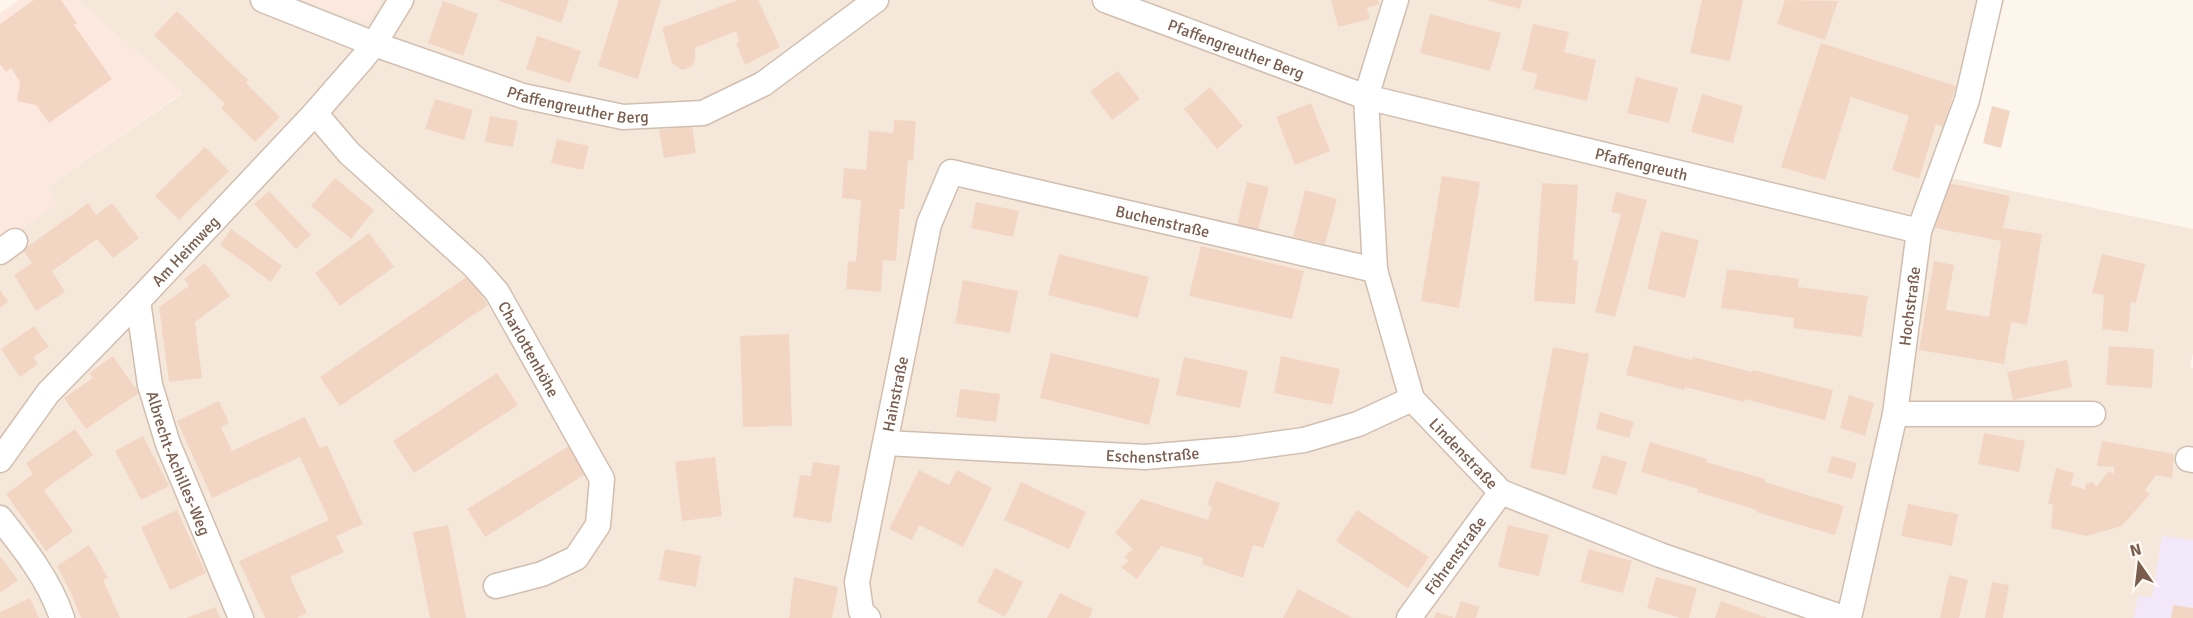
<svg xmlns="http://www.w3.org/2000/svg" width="2193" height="618" font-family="Signika,sans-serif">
	<rect width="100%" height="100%" fill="#fdf6ec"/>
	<path fill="#f5e8da" d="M77,0H304L368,23L381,0H1997L1946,177L2193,229V353L2190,367L2193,368V618H0V244L47,187L183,93Z"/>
	<path fill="#fde8e0" d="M19,0H77L183,92L47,187L57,204L0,244V13Z
		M304,0H381L368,23Z"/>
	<path fill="#f3e8fa" d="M2162,536L2193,540V618H2134L2138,596L2152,597Z"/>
	<path fill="#f3d5c3" d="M34,0H61L77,23L74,25L112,79L49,123L36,105L17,101L20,82L11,68L6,72L0,64V24Z
		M497,0H569L561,23Z
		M619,0H661L638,79L598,66Z
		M738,0H758L780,47L745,65L736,43L739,42L736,31L695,48V60L691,67L682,70L672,63L662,28Z
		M1331,0H1378L1379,4L1367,8L1370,19L1338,27Z
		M1486,0H1522L1520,9Z
		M1702,0H1743L1730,61L1690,53Z
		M1785,0L1838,1L1825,40L1777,24Z
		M443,1L478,14L463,56L428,43Z
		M177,11L248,80L246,83L280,117L255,142L221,108L225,104L154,35Z
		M1430,14L1501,33L1490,71L1420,53Z
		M1533,24L1569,32L1564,52L1596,60L1587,101L1534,89L1537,74L1522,70Z
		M537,36L581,51L570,83L526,69Z
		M1821,43L1956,86L1943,127L1936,124L1919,179L1892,170L1909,116L1851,97L1825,180L1781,167Z
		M1118,71L1140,99L1112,120L1090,91Z
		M1636,77L1678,88L1669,123L1627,113Z
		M1210,87L1243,126L1217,149L1184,109Z
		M1702,94L1743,106L1733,143L1691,132Z
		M435,99L473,110L464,140L425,129Z
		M1311,103L1330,151L1295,165L1276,117Z
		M1992,106L2010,111L2001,148L1983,143Z
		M490,116L518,121L513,147L485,142Z
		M894,120L916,121L913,161L908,160L904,209H900L896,261L883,260L881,292L846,289L848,261L856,262L861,200L842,198L844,168L866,170L869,131L893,133Z
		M692,125L696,153L664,158L659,130Z
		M557,139L589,146L583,170L551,163Z
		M205,147L229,171L179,220L155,196Z
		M1442,176L1480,182L1459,308L1421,301Z
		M335,178L374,210L351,239L311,206Z
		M1247,182L1269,187L1258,230L1237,225Z
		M1944,182L2010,196L2003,228L2042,234L2027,325L2011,322L2004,364L1919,350L1934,261L1954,265L1946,310L1989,317L2001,241L1935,228Z
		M1542,183L1578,185L1573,260L1578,261L1575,304L1534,301Z
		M1305,190L1337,199L1325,244L1293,237Z
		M269,191L311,235L296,249L254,204Z
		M1616,192L1647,200L1615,317L1595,312L1621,214L1611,212Z
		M976,202L1019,211L1013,237L971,228Z
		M88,203L96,215L112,203L139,238L113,258L97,239L52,271L65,292L36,311L14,275L32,263L23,250Z
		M231,229L282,266L271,282L220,245Z
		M1661,231L1699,240L1685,298L1647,289Z
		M369,233L394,267L340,306L315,273Z
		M1201,246L1304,271L1292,319L1189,296Z
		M1059,254L1149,277L1138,318L1048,295Z
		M2102,254L2145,264L2136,303L2131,302L2128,332L2102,329L2104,295L2092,293Z
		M205,263L230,296L195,322L202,378L169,382L159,307L189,286L184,279Z
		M1727,269L1799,279L1798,287L1868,296L1862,337L1793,328L1794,318L1721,308Z
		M468,276L488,305L340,406L320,377Z
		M963,280L1018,291L1010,333L955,323Z
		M0,290L8,302L0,308Z
		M34,326L49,347L33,357L38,364L20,377L1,349Z
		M789,334L792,426L743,427L740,336Z
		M1634,345L1692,360L1693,357L1752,372L1753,370L1833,390L1825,420L1745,399L1744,402L1685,387L1684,390L1626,375Z
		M2109,346L2154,349L2152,388L2106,385Z
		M1553,347L1589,354L1566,475L1530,468Z
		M1051,353L1160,379L1149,425L1040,398Z
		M113,356L139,393L86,429L64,398L93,378L89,373Z
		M1281,356L1340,369L1332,405L1274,393Z
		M1184,357L1248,371L1240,408L1176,395Z
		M2067,360L2072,387L2013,400L2007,372Z
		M497,373L518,405L414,473L393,441Z
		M960,389L1000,394L996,422L956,417Z
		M1849,395L1874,403L1865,436L1840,428Z
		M219,401L229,423L221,427L232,451L305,417L320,448L327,445L363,524L336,536L344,552L290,577L307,613L297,618H265L239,561L329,520L300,457L212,498L177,421Z
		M1600,412L1634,422L1629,438L1596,429Z
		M75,429L93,455L44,490L73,531L46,551L6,494L33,474L26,463Z
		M1984,433L2025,441L2019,472L1978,464Z
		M143,436L169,486L141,500L115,451Z
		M2102,441L2174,454L2172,478L2156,475L2145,490L2150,494L2122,526L2086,536L2051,528L2053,504H2048L2056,468L2074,473L2071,485L2086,490L2085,484L2093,482L2096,487L2109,471L2114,474V467L2097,466Z
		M1650,442L1707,459L1706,462L1765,479V482L1844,506L1835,535L1756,512L1757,510L1697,492L1698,489L1641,472Z
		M572,444L589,472L485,537L467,509Z
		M1602,455L1627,462L1617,495L1592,488Z
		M1832,456L1857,463L1852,479L1827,472Z
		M715,457L722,516L682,521L675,462Z
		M813,462L840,466L831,523L793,517L800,475L811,476Z
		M919,470L949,485L957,470L992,488L963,547L919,525L912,540L889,529Z
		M1216,481L1280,503L1263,548L1253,545L1243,578L1202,564L1203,558L1161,546L1137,579L1121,567L1129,561L1124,557L1133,549L1115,533L1141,499L1208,520L1212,507L1207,505Z
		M1021,482L1086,512L1069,549L1004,520Z
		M1908,504L1958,514L1952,546L1901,536Z
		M177,510L206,573L170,590L141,527Z
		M1357,510L1429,557L1408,588L1336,541Z
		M448,525L466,618H430L413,532Z
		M1508,525L1549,535L1539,576L1498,567Z
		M89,545L108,578L103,580L120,618H81L71,593L57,566Z
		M665,549L701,556L696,587L659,580Z
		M1589,549L1632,561L1623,593L1580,582Z
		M0,556L18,580L0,593Z
		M995,568L1023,582L1005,617L977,602Z
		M1949,575L1968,580L1959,618H1940Z
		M794,577L838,587L832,618H789Z
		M1656,577L1697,588L1689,618H1681L1647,608Z
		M1992,582L2009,585L2003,618H1985Z
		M1298,589L1345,614L1353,618H1283Z
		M1060,593L1093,609L1089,618H1047Z
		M30,598L39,618H0V612Z
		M1461,601L1479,607L1476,618H1455Z
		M1721,601L1768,618H1715Z
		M2173,605L2193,608V618H2171Z
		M216,607L220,618H186Z
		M1436,612L1453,617V618H1434Z"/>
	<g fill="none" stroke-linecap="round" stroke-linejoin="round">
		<defs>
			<g id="street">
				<path id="s1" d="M263,0L374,44L523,96L623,117L703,113L763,84L876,0"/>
				<path id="s2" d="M1105,0L1366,97L1919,231"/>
				<path id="s3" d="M1396,0L1366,97L1375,270L1412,399L1501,492L1660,555L1844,618"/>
				<path id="s4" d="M315,113L349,153L474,266L497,292L602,479L598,525L576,558L542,574L496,586"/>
				<path d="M0,252L15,241"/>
				<path id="s5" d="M138,301L150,385L168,444L241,618"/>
				<path d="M1895,414H2093"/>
				<path id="s6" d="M886,443L1145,457L1239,449L1304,440L1358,424L1412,399"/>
				<path d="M2188,459L2193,460"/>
				<path id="s7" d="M0,460L48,393L138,301L315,113L363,58L374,44L401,0"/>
				<path d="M0,518C24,548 50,581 62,618"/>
				<path id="s8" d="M868,618L861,611L857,582L929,224L951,172L1375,270"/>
				<path id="s9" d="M1409,618L1501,492"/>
				<path id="s10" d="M1849,618L1895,414L1919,231L1967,100L1990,0"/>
			</g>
		</defs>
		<use href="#street" stroke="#d1beb0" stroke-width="27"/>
		<use href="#street" stroke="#fff" stroke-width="24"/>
	</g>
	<g text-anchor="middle" stroke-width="4.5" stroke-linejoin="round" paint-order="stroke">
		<g font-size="16" fill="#7a5c4d" stroke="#fffaf3">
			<text dy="6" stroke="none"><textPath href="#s2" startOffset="140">Pfaffengreuther Berg</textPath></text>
			<text dy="6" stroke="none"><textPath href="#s1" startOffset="333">Pfaffengreuther Berg</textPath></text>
			<text dy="6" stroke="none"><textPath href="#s2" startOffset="562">Pfaffengreuth</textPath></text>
			<text dy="6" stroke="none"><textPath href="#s8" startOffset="678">Buchenstraße</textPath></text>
			<text dy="6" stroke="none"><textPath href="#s7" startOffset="280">Am Heimweg</textPath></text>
			<text dy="6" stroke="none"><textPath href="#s10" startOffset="318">Hochstraße</textPath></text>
			<text dy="6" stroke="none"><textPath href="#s4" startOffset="321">Charlottenhöhe</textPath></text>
			<text dy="6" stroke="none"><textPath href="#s8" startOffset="231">Hainstraße</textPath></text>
			<text dy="6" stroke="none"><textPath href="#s6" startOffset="267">Eschenstraße</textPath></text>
			<text dy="6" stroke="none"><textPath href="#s3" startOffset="484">Lindenstraße</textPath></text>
			<text dy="6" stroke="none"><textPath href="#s5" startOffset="168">Albrecht-Achilles-Weg</textPath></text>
			<text dy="6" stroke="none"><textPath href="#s9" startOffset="78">Föhrenstraße</textPath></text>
		</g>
	</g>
	<g transform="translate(2139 564) rotate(346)" stroke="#fffaf3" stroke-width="4.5" paint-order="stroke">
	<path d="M0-4.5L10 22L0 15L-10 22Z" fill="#7a5c4d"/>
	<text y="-9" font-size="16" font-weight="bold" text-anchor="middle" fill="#7a5c4d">N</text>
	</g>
</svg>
